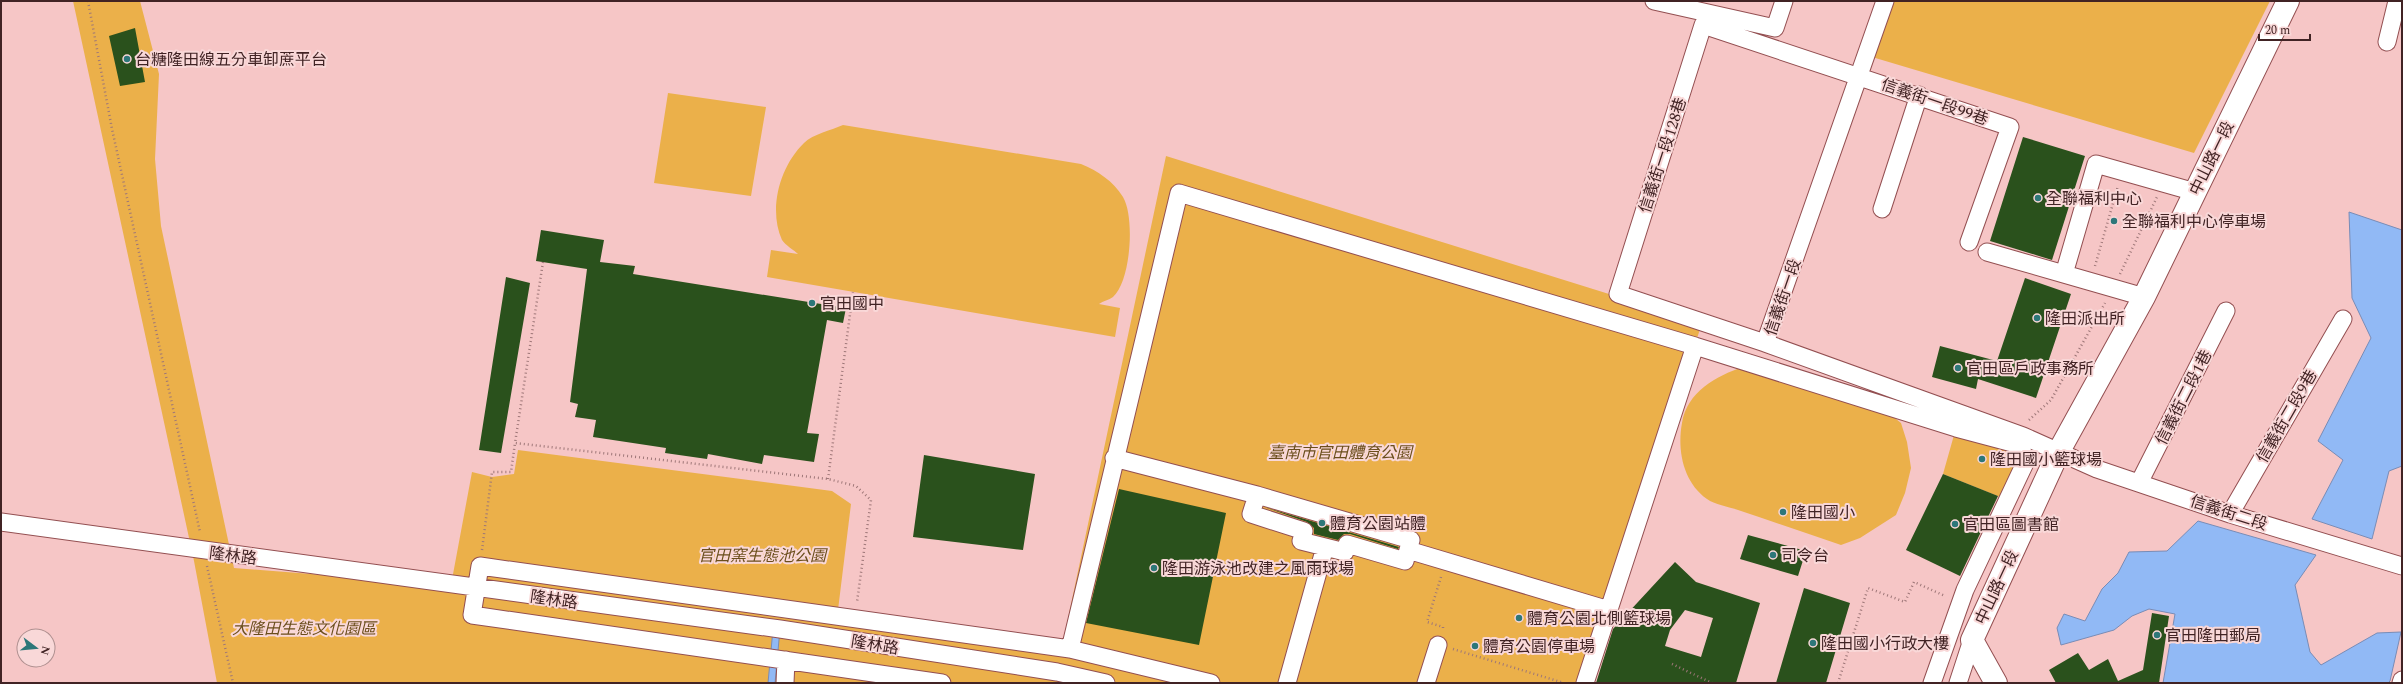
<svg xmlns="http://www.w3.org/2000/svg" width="2403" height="684" font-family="Spectral,'Noto Sans TC',serif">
	<rect width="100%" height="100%" fill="#f6c6c6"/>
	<path fill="#ebb04a" d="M73,1H140L159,74L155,159L161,226L234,568L451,585L472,472L492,477L514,474L518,450L832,491L851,504L838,610L1063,642L1166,156L1702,323L1585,683H217L194,561Z
		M1891,1H2270L2194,153L1872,57Z
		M668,93L766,107L751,196L654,183Z
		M843,125L1081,164C1098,171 1113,181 1123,197C1135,217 1131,281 1113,297C1109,300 1103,301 1099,304L1120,308L1115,337L767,277L771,250L798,254C794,250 785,245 782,240C768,209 780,166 804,143C813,134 832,130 843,125Z
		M1743,367L1886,411L1901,423L1907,442L1911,468L1905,493L1896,515L1860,538L1841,545C1808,534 1774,522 1741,511C1731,507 1715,505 1707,499C1683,482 1677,450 1682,423C1687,392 1716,376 1743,367Z
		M1956,428L2020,445L2005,499L1943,474Z"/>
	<path fill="#91b9f5" stroke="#798cb6" d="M2349,212L2402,230V466L2389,471L2372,539L2312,519L2343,460L2318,441L2371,338L2352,298Z
		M2198,521L2316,555L2295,585L2310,652L2321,665L2377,633L2401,632L2390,681L2388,683H2163L2175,614L2149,609L2132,616L2114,630L2061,645L2057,628L2064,614L2085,621L2102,589L2118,573L2129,552L2167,551Z
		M773,629H780L775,683H768Z"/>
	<path fill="#2a511c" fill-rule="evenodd" d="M135,28L145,82L120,86L109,36Z
		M2023,137L2085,156L2052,260L1990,241Z
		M541,230L604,240L600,262L635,266L633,274L846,308L843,323L827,320L807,433L819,434L814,462L764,455L762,464L708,454L707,459L665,453L666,448L593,437L596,420L575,417L578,404L570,402L587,269L536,261Z
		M506,277L530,283L501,453L479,450Z
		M2025,278L2071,294L2036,398L1978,379L1976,389L1932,377L1940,346L1997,361Z
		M924,455L1035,474L1023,550L913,537Z
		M1943,474L1998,496L1960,576L1906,550Z
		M1119,489L1226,513L1199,645L1086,623Z
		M1264,507L1399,547L1398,549L1350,534H1344L1338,540L1314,534V528L1307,522Z
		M1748,535L1806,551L1798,576L1740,559Z
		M1675,562L1696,582L1760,603L1736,683H1596L1613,629ZM1685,610L1713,618L1701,657L1665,646L1670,630Z
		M1804,588L1850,603L1826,683H1776Z
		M2152,613L2169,616L2159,683H2056L2049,670L2078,653L2089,670L2108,659L2118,681L2143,670Z"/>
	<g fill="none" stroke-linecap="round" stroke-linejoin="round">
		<defs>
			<path id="minor" d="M1654,1L1775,28L1784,1
				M1885,1L1765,343L2023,436L2097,469L2230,514L2402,566
				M2387,42L2397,1
				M1882,209L1919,95
				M1987,252L2064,274
				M2144,297L2064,274L2096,164L2195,192
				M1765,343L1618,294L1703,25L2010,127L1969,242
				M1114,458L1257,495L1251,514L1304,531L1301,541L1345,552L1347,544L1405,561L1408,550L1609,610
				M2139,483L2226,311
				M1257,495L1411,540L1408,550
				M2230,514L2343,319
				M1,522L780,629L1057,672L1106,683
				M785,683L786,660
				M942,683L472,615L480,566L1070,649
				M1211,683L1070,649L1179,193L1695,346
				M1287,683L1325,547
				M1426,683L1438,645
				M1585,683L1695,346L1956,428L2020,445L2026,461L1965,590L1932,683
				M1958,683L1972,640
				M2401,683L2402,680"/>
			<path id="major" d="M1996,683L1972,640L2059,451L2144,297L2288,1"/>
		</defs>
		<use href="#minor" stroke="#934f51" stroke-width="19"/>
		<use href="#major" stroke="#934f51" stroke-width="24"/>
		<path stroke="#9e7778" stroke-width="2.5" stroke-dasharray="1 3" stroke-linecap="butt" d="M88,1L112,129L200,532
			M543,262L515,443L828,479L856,486L871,500L857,602
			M2095,266L2118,186
			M2120,274L2157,197
			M2029,420L2051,400L2105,303
			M828,479L853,292
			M482,550L492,472H511L515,443
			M207,566L233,683
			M1441,577L1427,622L1443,627V630
			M1453,649L1564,683
			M1672,664L1712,683
			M1838,683L1868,588L1905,602L1914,582L1945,596"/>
		<use href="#minor" stroke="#fff" stroke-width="17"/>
		<use href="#major" stroke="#fff" stroke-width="22"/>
	</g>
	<g fill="#2d7779" stroke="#f9d8d8" stroke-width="1.5">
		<circle cx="127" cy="59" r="4"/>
		<circle cx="2038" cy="198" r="4"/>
		<circle cx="2114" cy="221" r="4"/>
		<circle cx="812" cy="303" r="4"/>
		<circle cx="2037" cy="318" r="4"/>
		<circle cx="1958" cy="368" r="4"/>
		<circle cx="1982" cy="459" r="4"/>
		<circle cx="1783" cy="512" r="4"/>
		<circle cx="1322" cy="523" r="4"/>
		<circle cx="1955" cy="524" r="4"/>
		<circle cx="1773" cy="555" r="4"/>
		<circle cx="1154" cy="568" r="4"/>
		<circle cx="1519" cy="618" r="4"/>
		<circle cx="2157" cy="635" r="4"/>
		<circle cx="1813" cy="643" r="4"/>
		<circle cx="1475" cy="646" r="4"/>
	</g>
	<g text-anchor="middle" stroke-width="4" stroke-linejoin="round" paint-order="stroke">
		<g font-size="16" fill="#412324" stroke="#f9d8d8" text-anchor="start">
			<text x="135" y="65">台糖隆田線五分車卸蔗平台</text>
			<text x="2046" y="204">全聯福利中心</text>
			<text x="2122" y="227">全聯福利中心停車場</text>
			<text x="820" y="309">官田國中</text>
			<text x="2045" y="324">隆田派出所</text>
			<text x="1966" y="374">官田區戶政事務所</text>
			<text x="1990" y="465">隆田國小籃球場</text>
			<text x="1791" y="518">隆田國小</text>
			<text x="1330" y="529">體育公園站體</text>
			<text x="1963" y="530">官田區圖書館</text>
			<text x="1781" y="561">司令台</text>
			<text x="1162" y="574">隆田游泳池改建之風雨球場</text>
			<text x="1527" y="624">體育公園北側籃球場</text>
			<text x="2165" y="641">官田隆田郵局</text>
			<text x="1821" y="649">隆田國小行政大樓</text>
			<text x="1483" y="652">體育公園停車場</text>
		</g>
		<g font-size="16" fill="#412324" stroke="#f9d8d8">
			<text transform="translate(1935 101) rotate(19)" y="6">信義街一段99巷</text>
			<text transform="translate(1662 155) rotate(-72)" y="6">信義街一段128巷</text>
			<text transform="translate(2211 158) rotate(-64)" y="6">中山路一段</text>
			<text transform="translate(1782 297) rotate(-71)" y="6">信義街一段</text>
			<text transform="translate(2183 397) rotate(-63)" y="6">信義街二段1巷</text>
			<text transform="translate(2286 416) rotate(-60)" y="6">信義街二段9巷</text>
			<text transform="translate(2229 512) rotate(18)" y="6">信義街二段</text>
			<text transform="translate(233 555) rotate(7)" y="6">隆林路</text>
			<text transform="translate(1996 587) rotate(-65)" y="6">中山路一段</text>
			<text transform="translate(554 599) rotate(8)" y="6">隆林路</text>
			<text transform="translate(875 644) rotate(9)" y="6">隆林路</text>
		</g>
		<g font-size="16" font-style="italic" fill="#6b4e1c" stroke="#f9d8d8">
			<text x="1340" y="458">臺南市官田體育公園</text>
			<text x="762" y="561">官田窯生態池公園</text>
			<text x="304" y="634">大隆田生態文化園區</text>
		</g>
	</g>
	<rect width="2403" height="684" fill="none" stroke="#412324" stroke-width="4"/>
	<g transform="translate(36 648) rotate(106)"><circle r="19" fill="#f9d8d8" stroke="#af9090"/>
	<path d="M0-3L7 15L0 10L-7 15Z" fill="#2d7779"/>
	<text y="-6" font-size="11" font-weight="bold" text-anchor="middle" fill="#412324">N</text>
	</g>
	<path d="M2259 34v6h51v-6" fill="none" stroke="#412324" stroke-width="2"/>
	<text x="2265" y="34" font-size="12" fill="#412324" stroke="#f9d8d8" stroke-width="3" paint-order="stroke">20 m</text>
</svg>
